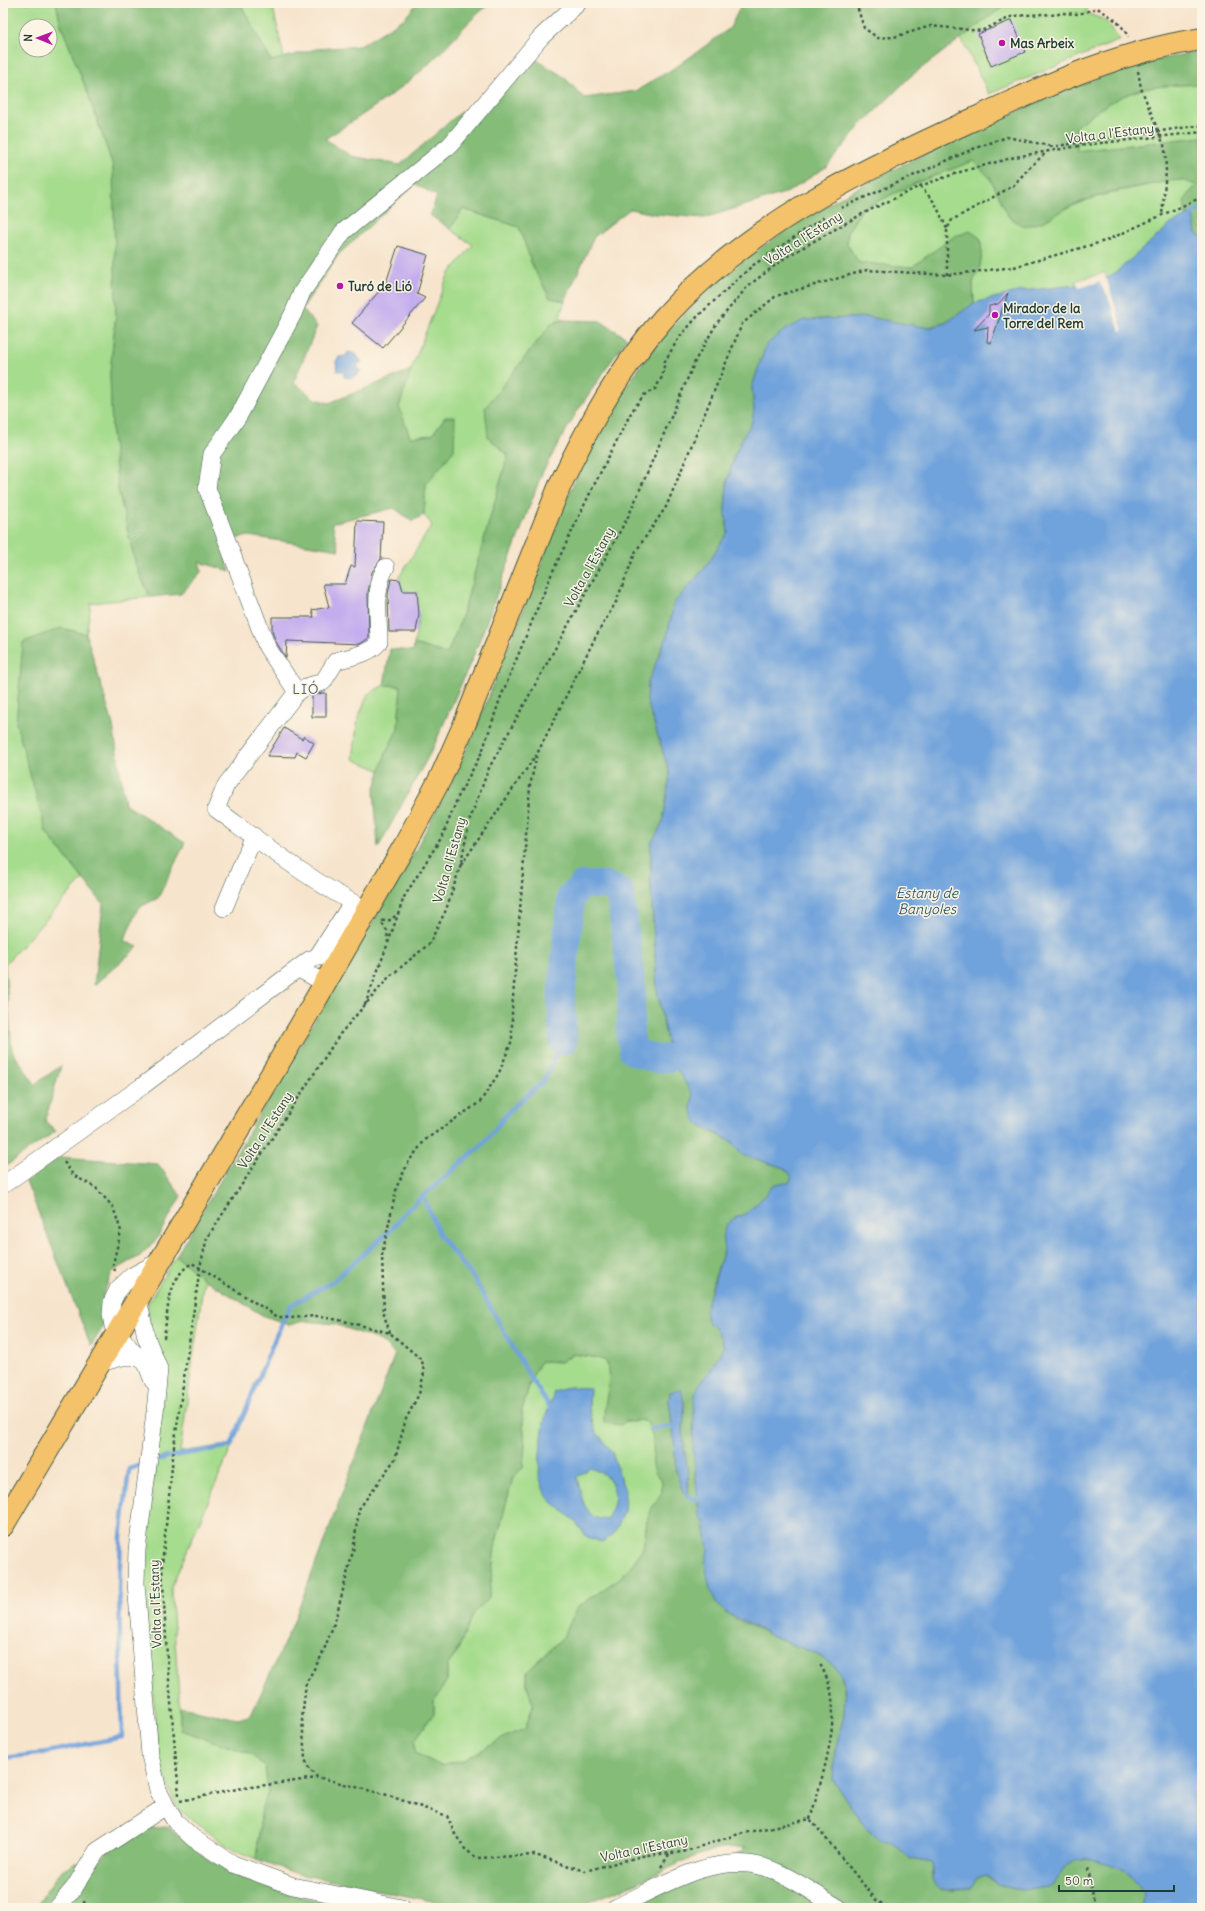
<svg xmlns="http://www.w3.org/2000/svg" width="1205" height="1911" font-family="Delius,sans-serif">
	<rect width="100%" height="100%" fill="#fcf5e5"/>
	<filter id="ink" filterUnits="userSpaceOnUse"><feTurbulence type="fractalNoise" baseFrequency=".025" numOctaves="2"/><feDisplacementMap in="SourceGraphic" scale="8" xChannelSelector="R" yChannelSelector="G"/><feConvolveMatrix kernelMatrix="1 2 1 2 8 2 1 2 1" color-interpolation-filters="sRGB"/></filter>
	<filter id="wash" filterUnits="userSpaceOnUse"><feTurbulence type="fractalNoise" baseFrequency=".012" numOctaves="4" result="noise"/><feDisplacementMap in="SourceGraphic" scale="16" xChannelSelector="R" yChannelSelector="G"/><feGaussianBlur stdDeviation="0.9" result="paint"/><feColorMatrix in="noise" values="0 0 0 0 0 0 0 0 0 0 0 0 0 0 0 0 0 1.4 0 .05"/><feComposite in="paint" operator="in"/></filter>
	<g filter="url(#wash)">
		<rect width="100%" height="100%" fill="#f7e4cc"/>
		<path fill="#a6dc8d" stroke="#628c60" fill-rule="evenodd" d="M3,3H56L61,25L88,94L113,166L116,314L110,373L112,433L118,489L136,566L150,597L91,603L86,634L61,628L46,832L83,879L5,964L3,963ZM26,26H50V50H26Z
			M240,3H272L284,58L271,61Z
			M1008,3H1089L1086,13L1105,20L1120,40L989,94L961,38Z
			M1202,84V137L1077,151L1076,127C1092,114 1108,102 1128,94C1147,85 1181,85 1202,84Z
			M973,161L990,178L1009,217L1045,221C1077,200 1111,192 1149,185C1159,183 1171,179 1182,180C1187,181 1192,183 1197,185L1196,233L1202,238L1121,324L1104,273L1077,281L1079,288L974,303L973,282L980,266L982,252L980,238L955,236L912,267L859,263L847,244L848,231L862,209L918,182Z
			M463,209L519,227L533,267L550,298L565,301L560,316L562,320L551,324L488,437L508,455L462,617L447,655L414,644L419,615L416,614L417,592L403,591L399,577L432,525L424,515L426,484L454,450L445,417L432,435L410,437L399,407L411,370L448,275L473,245L450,229Z
			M384,685L401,686L398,728L381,771L353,759L358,718L368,694Z
			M176,1256L204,1279L180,1452L233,1444L171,1588L179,1695L180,1730L251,1754L265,1767L268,1792L262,1807L256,1859L227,1846L178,1809L165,1781L158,1753L144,1587L146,1548L165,1372L163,1355L151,1334L147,1305Z
			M573,1354L599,1358L607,1361C611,1379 609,1393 604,1411L626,1421L645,1420C650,1427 653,1434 653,1443C655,1459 648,1467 662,1481V1492L652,1508L647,1521L643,1548L634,1562L621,1577L577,1608L563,1637L527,1672V1684L533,1705L525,1729L507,1736L462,1761L441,1766L415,1753V1740L434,1713V1701L447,1680V1666L456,1654L474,1613L489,1598L495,1546L513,1477L525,1446L522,1411L531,1379L541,1361L561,1362Z"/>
		<path fill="#84bc78" stroke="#527c56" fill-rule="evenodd" d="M56,3H240L271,61L316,49L360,46L405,18L417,3H491C469,19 453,40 434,59C405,88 361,116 325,139L351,156L400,165L455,117L532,57L564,77L584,98L636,91L679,65L730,28L742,3H1008L911,76L860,126L826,167L788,192L704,218L655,214L630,209L594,237L565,301L550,298L533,267L519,227L463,209L450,229L430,215L437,196L415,184L338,255L302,309L317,326L294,382L313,398L329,403L411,370L399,407L410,437L432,435L445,417H455L454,450L426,484L424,515L412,521L394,508L332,523L339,550L249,536L219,542L230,571L199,562L202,571L181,594L150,597L136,566L118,489L112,433L110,373L116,314L113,166L88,94L61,25Z
			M1202,51V84C1181,85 1147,85 1128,94C1108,102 1092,114 1076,127L1077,151L1202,137V238L1196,233L1193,214L1186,215L1184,201L1196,185L1182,180L1169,181L1110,192L1088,199L1062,210L1045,221L1024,227L1009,217L990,178L973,161L918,182L862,209L848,231L847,244L859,263L912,267L955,236L970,231L980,238L982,252L980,266L973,282L974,303C959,315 944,327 923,327L868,317L804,320L766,345L752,387L754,410L752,422L744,435L734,456L727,484L725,509L728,532L704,569L674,603L667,636L648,682L647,701L670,774L663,822L651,844V887L657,989L670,1058L693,1095L691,1109L706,1129L731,1141L742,1155L785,1168L792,1177L789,1183L779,1184L771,1187L766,1195L747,1213L733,1219L722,1237L725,1247L711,1289L708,1322L717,1331L724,1346L710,1371L700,1383L693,1425L697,1491L699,1513L704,1522L717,1604L725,1612L738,1620L779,1639L818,1655L835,1667L841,1674L845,1697L844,1716L835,1751L833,1780L859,1819L868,1830L878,1838L893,1843L911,1859L932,1863L933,1880L948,1890L971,1888L977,1878L984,1875C1008,1892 1023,1892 1051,1886C1058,1878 1066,1863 1076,1859C1088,1855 1120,1865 1129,1873C1135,1878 1139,1887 1144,1893L1143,1908H628L717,1869L746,1847L720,1848L691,1858L639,1882L574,1908H466L298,1874L256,1859L262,1807L268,1792L265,1767L251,1754L180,1730V1707L238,1719L251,1715L292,1626L395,1354L381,1341L335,1324L304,1321L289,1325L262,1315L204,1279L176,1256L416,849L451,782L476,728L571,489C598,432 629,374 672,327C755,235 866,181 976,130C1051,96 1120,64 1202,51ZM573,1354L599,1358L606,1361C613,1385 603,1400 604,1423L621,1425L626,1421L645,1420C650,1427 653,1434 653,1443C655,1460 648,1467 662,1481V1492L652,1508L647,1521L643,1548L634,1562L621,1577L577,1608L563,1637L527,1672V1684L533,1705L525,1729L507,1736L462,1761L441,1766L415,1753V1740L434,1713V1701L447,1680V1666L456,1654L474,1613L489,1598L495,1546L513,1477L523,1468L525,1446L522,1411L531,1379L541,1361L561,1362ZM670,1392L685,1402L683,1437L689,1486L687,1495L676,1472L674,1439L669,1400Z
			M562,320L600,321L627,338L576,413L542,473L476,650L433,748L378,848L374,791L385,755L398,728L401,686L384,685L390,649L413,651L414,644L447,654L462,617L508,455L488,437L485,408L551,324Z
			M61,628L86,634L113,725L125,804L185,843L158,898L138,908L124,941L138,947L94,985L103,904L46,832L16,723L23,642Z
			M3,963L5,964L12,1051L35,1084L61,1066L45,1121L56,1131L3,1168Z
			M60,1157L158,1164L181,1196L156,1240L140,1256L112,1272L103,1295V1327L91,1346L26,1181Z
			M168,1827C224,1880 283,1895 357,1908H34L62,1870L75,1862L92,1868L111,1848L150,1828Z"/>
		<path fill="#70a2db" stroke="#487088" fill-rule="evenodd" d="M1193,213L1196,233L1202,238V1908H1143L1144,1893C1139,1887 1135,1879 1129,1873C1120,1865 1084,1854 1074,1861C1064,1867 1058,1877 1051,1886C1023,1892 1008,1892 984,1875L977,1878L971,1888L940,1889C931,1883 934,1873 932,1863L911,1859L893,1843L878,1838L868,1830L859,1819L833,1780L835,1751L844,1716L845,1697L844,1682L841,1674L835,1667L818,1655L779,1639L725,1612L717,1604L710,1590L705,1563L708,1550L704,1522L699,1513L697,1491L693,1449L694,1407L695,1394L700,1383L710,1371L724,1346L717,1331L708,1322L705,1311L725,1247L722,1237L726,1225L733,1219L747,1213L766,1195L771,1187L779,1184L789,1183L792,1177L785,1168L742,1155L731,1141L697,1124L691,1109L693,1095L670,1058L657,989L651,887V844L663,822L670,774L647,701L648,682L667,636L674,603L704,569L728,532L725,509L727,484L734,457L744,435L752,422L754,410L752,387L766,345L786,329L804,320L868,317L923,327H932L946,323L974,303L1021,291L1077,285L1076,281L1105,273L1106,278L1115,273L1171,224Z
			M348,352L356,354L362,362L358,364V367L361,371C356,377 351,379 344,377V373L341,371H337L336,361L339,357L346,356Z
			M570,1387L590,1388L589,1408L595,1430L612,1452L625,1491L624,1512L614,1534L602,1542L587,1537L573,1519L552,1502L544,1491L539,1476L540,1452L544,1422L554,1392ZM590,1468C595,1470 603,1473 607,1477C619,1490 615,1506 607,1519C584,1522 581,1494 577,1477Z
			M681,1389C686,1406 683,1420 683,1436C684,1457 691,1475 687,1496L683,1493L676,1472L674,1439L669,1400L670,1392Z"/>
		<path fill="#f7e4cc" d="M1105,273L1106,278L1123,330L1120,331L1108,296L1099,282L1079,288L1076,281Z"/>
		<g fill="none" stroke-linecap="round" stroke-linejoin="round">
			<path stroke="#70a2db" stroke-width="4.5" d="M1193,213L1202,209
				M423,1196L440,1236L475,1280L531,1379L550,1407
				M651,1429L673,1426
				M152,1462L168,1457L231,1446L276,1336L291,1305L332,1282L393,1228L407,1210L484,1143L511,1109L543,1082L563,1041
				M687,1496L698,1500
				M3,1758L37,1754L122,1737L119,1588L121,1537L129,1469L145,1464"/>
			<path stroke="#70a2db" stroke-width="28" d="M563,1041L561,1001L571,896L583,885H606L620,892L632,989L630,1034L633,1051L655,1059L670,1058"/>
		</g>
		<g id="blocks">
			<path fill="#c4adee" d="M1012,20L1025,52L991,66L978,34Z
				M398,246L428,255L417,294L425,298L383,348L352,323L386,283Z
				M1008,293L991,343L987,342L988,327L974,330L989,314V306L998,304Z
				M357,521L383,522L381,559L372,572L368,592L369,638L360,644L287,641L286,658L276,642L272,631V617H314L312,610L329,607L323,584H345L351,566L355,567Z
				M391,579L400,580L403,591H417L419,614L416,632H389L388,594Z
				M322,693H326V717H312V696Z
				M284,728L302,739L304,736L314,743L306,757L297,752L295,757L267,756Z"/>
		</g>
	</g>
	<g filter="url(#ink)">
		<use href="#blocks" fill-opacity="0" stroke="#3f564b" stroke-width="1"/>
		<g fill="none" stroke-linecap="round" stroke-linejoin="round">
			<defs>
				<path id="minor" d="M297,692L267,647L207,488L212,454L239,415L293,314L302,292L343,232L450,145L541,37L578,3
					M224,908L254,836
					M367,910C313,883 265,845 216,809L226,785L297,692L306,687L323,682L336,661C349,657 371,654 379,642C379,619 373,587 386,567
					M317,957L352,903
					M299,969L325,983
					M3,1185L141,1087L309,960L317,957H340
					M138,1298L146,1337L159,1369L155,1412L137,1550L136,1583L150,1755L158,1790L166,1806L175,1821L193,1838L233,1864L293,1886L402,1908
					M100,1363L122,1357H139
					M153,1381L146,1363L132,1351L113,1326L111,1315L112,1302L118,1289L132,1276L160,1261
					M57,1908L74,1888L97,1851L166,1806
					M615,1908C660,1887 713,1852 764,1867C791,1876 815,1894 839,1908"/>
				<path id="major" d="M3,1525L301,1025L406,843L441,777L465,723L560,485C588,426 620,368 663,319C746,226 861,171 972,120C1049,84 1117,52 1202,39"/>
			</defs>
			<use href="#minor" stroke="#3f564b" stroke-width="18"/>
			<use href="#major" stroke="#3f564b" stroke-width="24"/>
			<path stroke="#3f564b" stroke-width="2.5" stroke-dasharray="3 3" stroke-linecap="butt" d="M856,3L864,28L878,38L894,37L931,26L981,31L1013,16L1043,14L1056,15L1061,13L1079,14L1097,8C1109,15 1123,24 1128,37
				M1138,71L1141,88L1165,148L1166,171L1162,215
				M1050,147L1202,125
				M920,186L935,203L947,229
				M841,208L973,149L1007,137L1051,146
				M947,275V229L952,220L1013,186L1028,169L1048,151
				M461,865L536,755
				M382,921L391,920L397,914
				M388,943L404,897L443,835L458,797L482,752L500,699L552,573L591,491L632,411L644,395L655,389L662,377L665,361L680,336L699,315L752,266L824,217
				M365,1005L388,943L387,931L381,922
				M64,1162L73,1175L96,1188L113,1207L121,1231L113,1264L115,1271
				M390,1333L384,1315L382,1255L397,1186L409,1161L425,1140L480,1102L499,1073L512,1040V1010L524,860L530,786L537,754L596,636L616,602L636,551L666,507L742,324L776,296L867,270L947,275L1014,267L1105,241L1202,197
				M164,1338C168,1311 167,1278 192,1263L278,1317L290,1318L316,1316L344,1321L390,1333L422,1360L424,1373L419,1394L406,1419L395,1459L359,1509L353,1551L335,1621L322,1655L306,1683L302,1719L305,1759L309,1769L317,1777L387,1795L447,1816L455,1834L465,1849L477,1858L535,1855L585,1871L646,1855L683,1852L739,1834L810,1819L877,1901L890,1908
				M179,1795L167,1657L162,1565L174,1447L200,1267L207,1238L340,1034L389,977L429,944L446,910L460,867L470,819L489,768L629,515L696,359L717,323L748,286L786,257L862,214L920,186L960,172L1015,157L1049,151L1092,144L1202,132
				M180,1801L237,1789L317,1778
				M810,1819C821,1782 841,1721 829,1684C827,1677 823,1670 820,1664
				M661,1867L670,1853
				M1088,1868L1095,1908
				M84,1901L85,1908
				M592,1908L600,1905"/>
			<use href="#minor" stroke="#fff" stroke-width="17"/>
			<use href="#major" stroke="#f4c26a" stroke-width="22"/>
		</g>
	</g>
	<g fill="#b5179e" stroke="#fcf5e5" stroke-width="1.5">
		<circle cx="1002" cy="43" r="4"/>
		<circle cx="340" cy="286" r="4"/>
		<circle cx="995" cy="315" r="4"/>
	</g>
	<g text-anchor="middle" stroke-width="3" stroke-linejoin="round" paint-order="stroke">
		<g font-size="13" font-weight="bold" fill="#1f3d34" stroke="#fcf5e5" text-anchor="start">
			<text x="1010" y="48">Mas Arbeix</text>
			<text x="348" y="291">Turó de Lió</text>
			<text x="1003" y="313">Mirador de la<tspan x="1003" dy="15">Torre del Rem</tspan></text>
		</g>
		<g font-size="13" fill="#1f3d34" stroke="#fcf5e5">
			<text transform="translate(1110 133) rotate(-7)" y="5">Volta a l'Estany</text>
			<text transform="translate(803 238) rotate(-32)" y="5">Volta a l'Estany</text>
			<text transform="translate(589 567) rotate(-61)" y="5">Volta a l'Estany</text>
			<text transform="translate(449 860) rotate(-74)" y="5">Volta a l'Estany</text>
			<text transform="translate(265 1130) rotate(-57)" y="5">Volta a l'Estany</text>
			<text transform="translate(155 1604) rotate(-92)" y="5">Volta a l'Estany</text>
			<text transform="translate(644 1848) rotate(-12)" y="5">Volta a l'Estany</text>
		</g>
		<g font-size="14" letter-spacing="1" fill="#596475" stroke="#fcf5e5">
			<text x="306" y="694">LIÓ</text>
		</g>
		<g font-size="14" font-style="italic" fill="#375b66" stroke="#fcf5e5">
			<text x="927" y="898">Estany de<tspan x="927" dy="16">Banyoles</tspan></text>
		</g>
	</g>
	<rect width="1205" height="1911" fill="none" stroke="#fcf5e5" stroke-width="16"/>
	<g transform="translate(38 38) rotate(271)"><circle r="19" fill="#fcf5e5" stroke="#a4ab9e"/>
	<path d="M0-3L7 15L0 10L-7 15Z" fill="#b5179e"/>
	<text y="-6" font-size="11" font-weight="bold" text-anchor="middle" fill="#1f3d34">N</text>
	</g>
	<path d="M1059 1885v6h115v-6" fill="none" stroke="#1f3d34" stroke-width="2"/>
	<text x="1065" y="1885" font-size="12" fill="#1f3d34" stroke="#fcf5e5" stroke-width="3" paint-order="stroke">50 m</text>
</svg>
